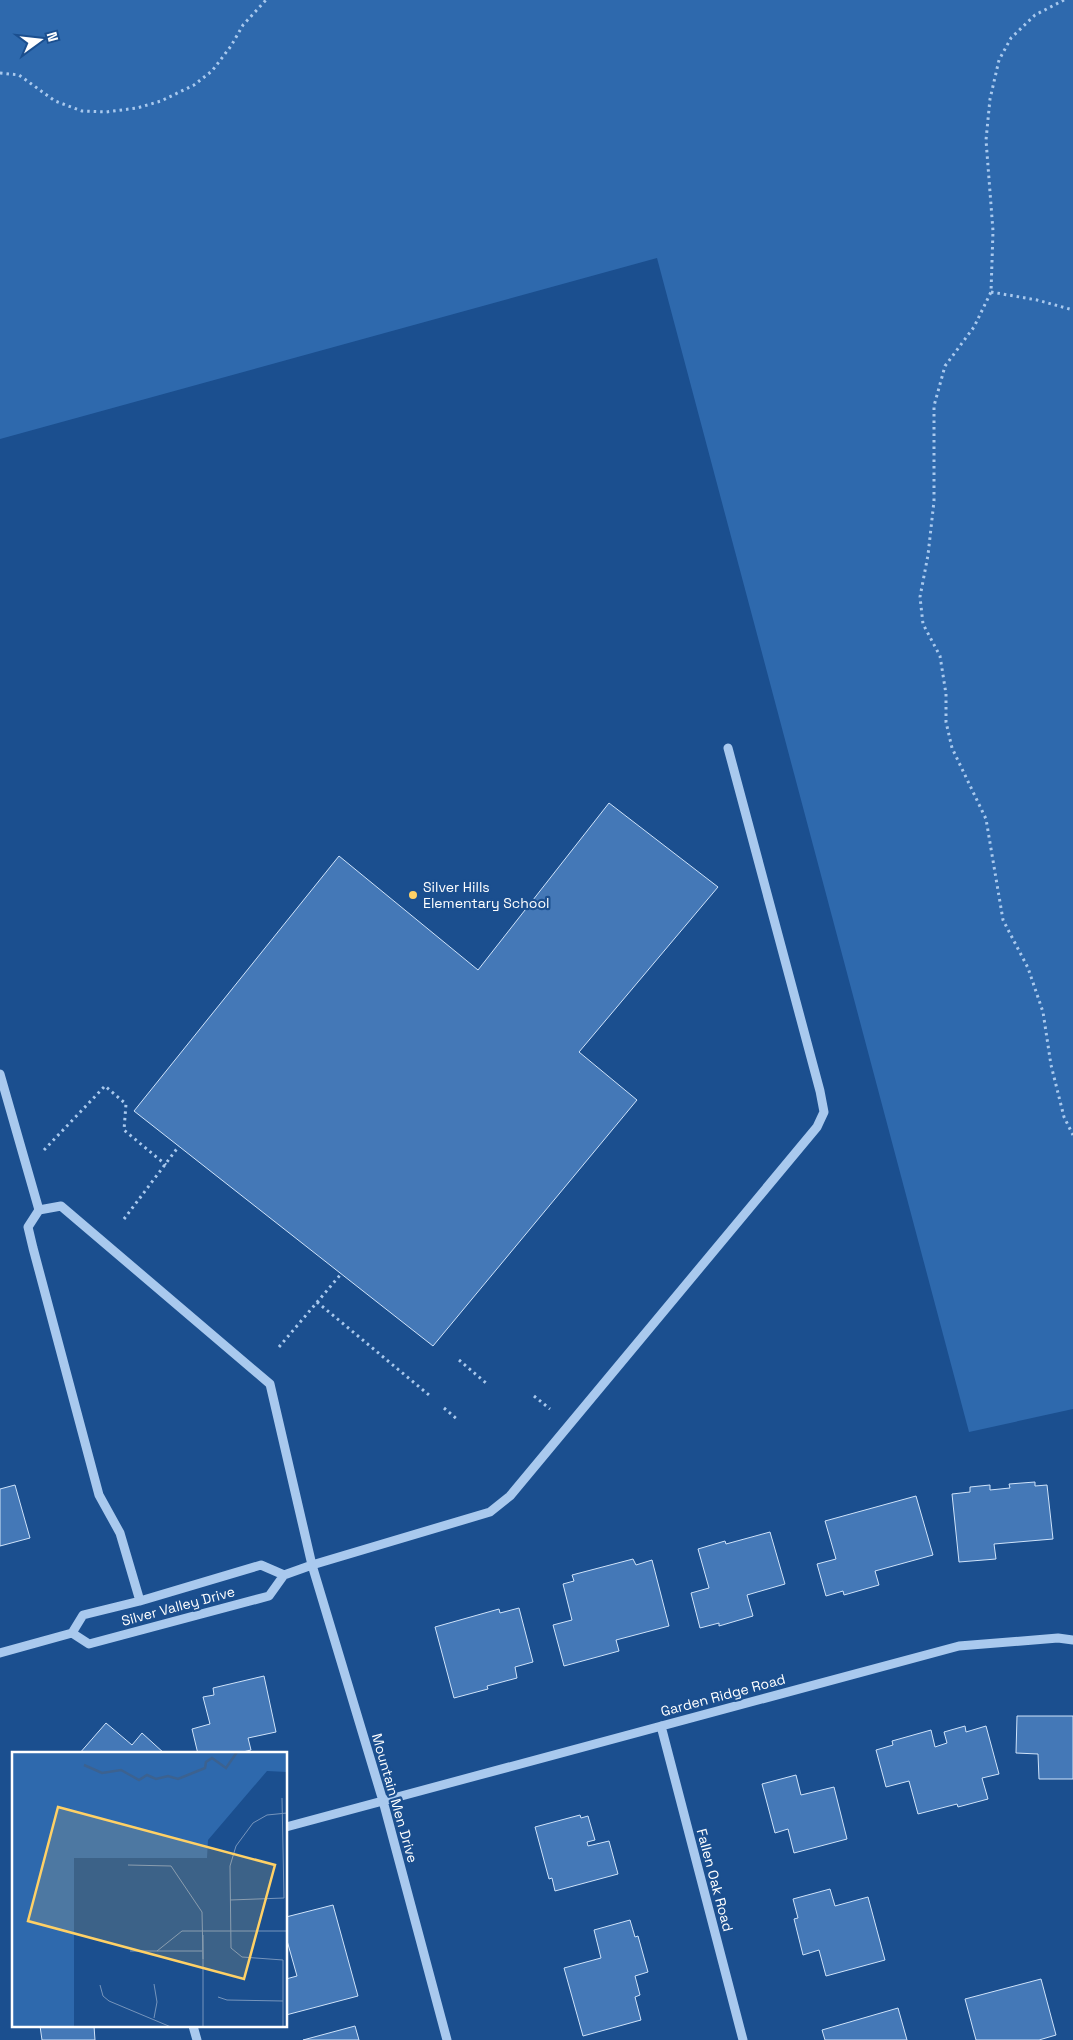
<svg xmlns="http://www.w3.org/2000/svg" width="1073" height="2040" font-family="'Space Grotesk',sans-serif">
	<rect width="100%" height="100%" fill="#1b4f8f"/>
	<path fill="#2e69ad" d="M0,0H1073V1409L969,1432L657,258L0,439Z"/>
	<path fill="#4478b7" stroke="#cfe3fa" d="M609,803L718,887L579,1052L637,1100L433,1346L134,1111L339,856L478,970Z
		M1035,1482V1486L1047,1485L1053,1539L994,1544L996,1559L959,1562L952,1494L970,1492V1487L990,1485V1490L1010,1488L1009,1484Z
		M15,1485L30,1538L0,1546V1489Z
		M916,1496L933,1555L875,1571L879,1585L844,1595L843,1591L826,1596L817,1564L836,1559L825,1521Z
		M770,1532L785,1584L747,1595L753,1616L719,1626V1623L700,1628L691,1593L709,1588L698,1549L725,1541L726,1544Z
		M633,1559L636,1565L652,1560L669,1626L616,1640L619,1651L564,1666L553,1625L572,1620L563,1584L574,1581L572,1575Z
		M519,1608L533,1662L515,1667L517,1678L487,1686L488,1689L454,1698L435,1627L499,1609L500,1613Z
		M264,1676L276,1732L248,1738L251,1750L235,1754H198L192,1729L210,1724L203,1697L214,1695L213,1688Z
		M1017,1716H1073V1779H1039L1038,1754L1016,1753Z
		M106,1723L132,1745L142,1733L165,1754H79Z
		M965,1726L966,1732L986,1726L999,1774L982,1778L988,1799L958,1807L957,1804L918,1814L909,1781L886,1787L876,1750L893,1745L892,1741L931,1730L935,1747L947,1743L944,1732Z
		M796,1775L801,1795L834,1787L847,1839L794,1853L788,1829L775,1833L762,1784Z
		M580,1815L581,1818L588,1816L595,1840L587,1842L588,1846L609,1841L618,1874L555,1891L552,1878L549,1879L535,1827Z
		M830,1889L835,1906L868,1897L885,1960L826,1976L819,1950L803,1955L794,1919L798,1918L793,1899Z
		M333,1905L358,1996L286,2015V1979L297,1976L286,1937V1917Z
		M630,1920L635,1937L638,1936L648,1972L635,1976L640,1995L635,1997L641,2020L583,2036L564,1968L601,1958L594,1930Z
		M1041,1979L1056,2035L1039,2040H976L965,1999Z
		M898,2008L907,2040H825L822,2030Z
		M40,2026H94L95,2040H42Z
		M355,2026L359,2040H303Z"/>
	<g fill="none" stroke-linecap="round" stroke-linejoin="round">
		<path stroke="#a9c9ee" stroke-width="3" stroke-dasharray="2.5 4" stroke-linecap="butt" d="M1064,0L1035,15L1011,38L999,60L990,99L986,140L993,231L991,292L974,327L945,366L934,406V501L928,555L920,597L923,624L940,656L946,694V722L952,748L986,819L1003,920L1028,968L1043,1012L1051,1065L1064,1117L1073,1135
			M0,73L19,75L55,101L82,111L106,112L137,108L161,101L194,85L212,71L231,46L243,25L266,0
			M991,292L1037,300L1073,310
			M44,1150L105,1086L126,1104L124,1130L166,1165
			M124,1219L179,1146
			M317,1302L429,1395
			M279,1347L341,1274
			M459,1360L486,1383
			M534,1396L550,1409
			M444,1408L458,1420"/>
		<path stroke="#a9c9ee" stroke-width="9" d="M0,1074L39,1210
			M140,1601L120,1533L99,1495L33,1248L28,1227L39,1210L61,1206L270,1384L312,1565L383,1801L447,2040
			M72,1633L89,1644L269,1596L284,1575L312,1565L490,1512L510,1496L817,1127L824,1112L820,1091L728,748
			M0,1653L72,1633L83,1615L140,1601L261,1565L284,1575
			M661,1726L743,2040
			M286,1827L959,1646L1058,1638L1073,1640
			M193,2026L197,2040"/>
	</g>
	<circle fill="#ffd166" stroke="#1b4f8f" stroke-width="2" cx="413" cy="895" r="5"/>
	<g text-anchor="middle" stroke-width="4.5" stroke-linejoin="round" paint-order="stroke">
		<g font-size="14" fill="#fff" stroke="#1b4f8f" text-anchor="start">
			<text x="423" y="892">Silver Hills<tspan x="423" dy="16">Elementary School</tspan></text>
		</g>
		<g font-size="14" fill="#fff" stroke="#1b4f8f">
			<text transform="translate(178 1606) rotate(-15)" y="5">Silver Valley Drive</text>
			<text transform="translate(723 1695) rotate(-15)" y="5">Garden Ridge Road</text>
			<text transform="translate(395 1798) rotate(74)" y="5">Mountain Men Drive</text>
			<text transform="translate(715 1880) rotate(75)" y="5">Fallen Oak Road</text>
		</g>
	</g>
	<g transform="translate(12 1752)">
		<rect width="275" height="275" fill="#1b4f8f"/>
		<path d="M0,0H275V20L255,19L196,88L195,106H62V275H0Z" fill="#2e69ad"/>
		<path fill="none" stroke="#3c6290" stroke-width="2.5" d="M72,13L90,21L109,18L127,28L135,23L144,27L156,24L166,27L193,16L194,10L200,6L214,16L225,0"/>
		<path fill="none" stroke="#7695bc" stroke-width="1" d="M116,113L159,114L190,160L191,207M218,148L272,146L270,46M191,183V275M118,199H145M190,199H145L170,179H275M88,233L91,244L97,249L159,275M206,245L215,248L271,249M142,266L145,250L142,232M271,275V208L230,205L219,196L218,114L224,94L241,71L255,63L275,61"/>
		<path fill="#ffd166" fill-opacity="0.15" stroke="#ffd166" stroke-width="2.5" d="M46,55L263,113L232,227L16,169Z"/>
		<rect width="275" height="275" fill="none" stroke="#fff" stroke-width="2.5"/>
	</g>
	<g transform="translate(40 40) rotate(75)" stroke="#1b4f8f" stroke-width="4" paint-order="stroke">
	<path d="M0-4L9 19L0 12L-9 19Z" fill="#ffffff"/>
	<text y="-8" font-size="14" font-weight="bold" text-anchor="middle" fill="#ffffff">N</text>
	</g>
</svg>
